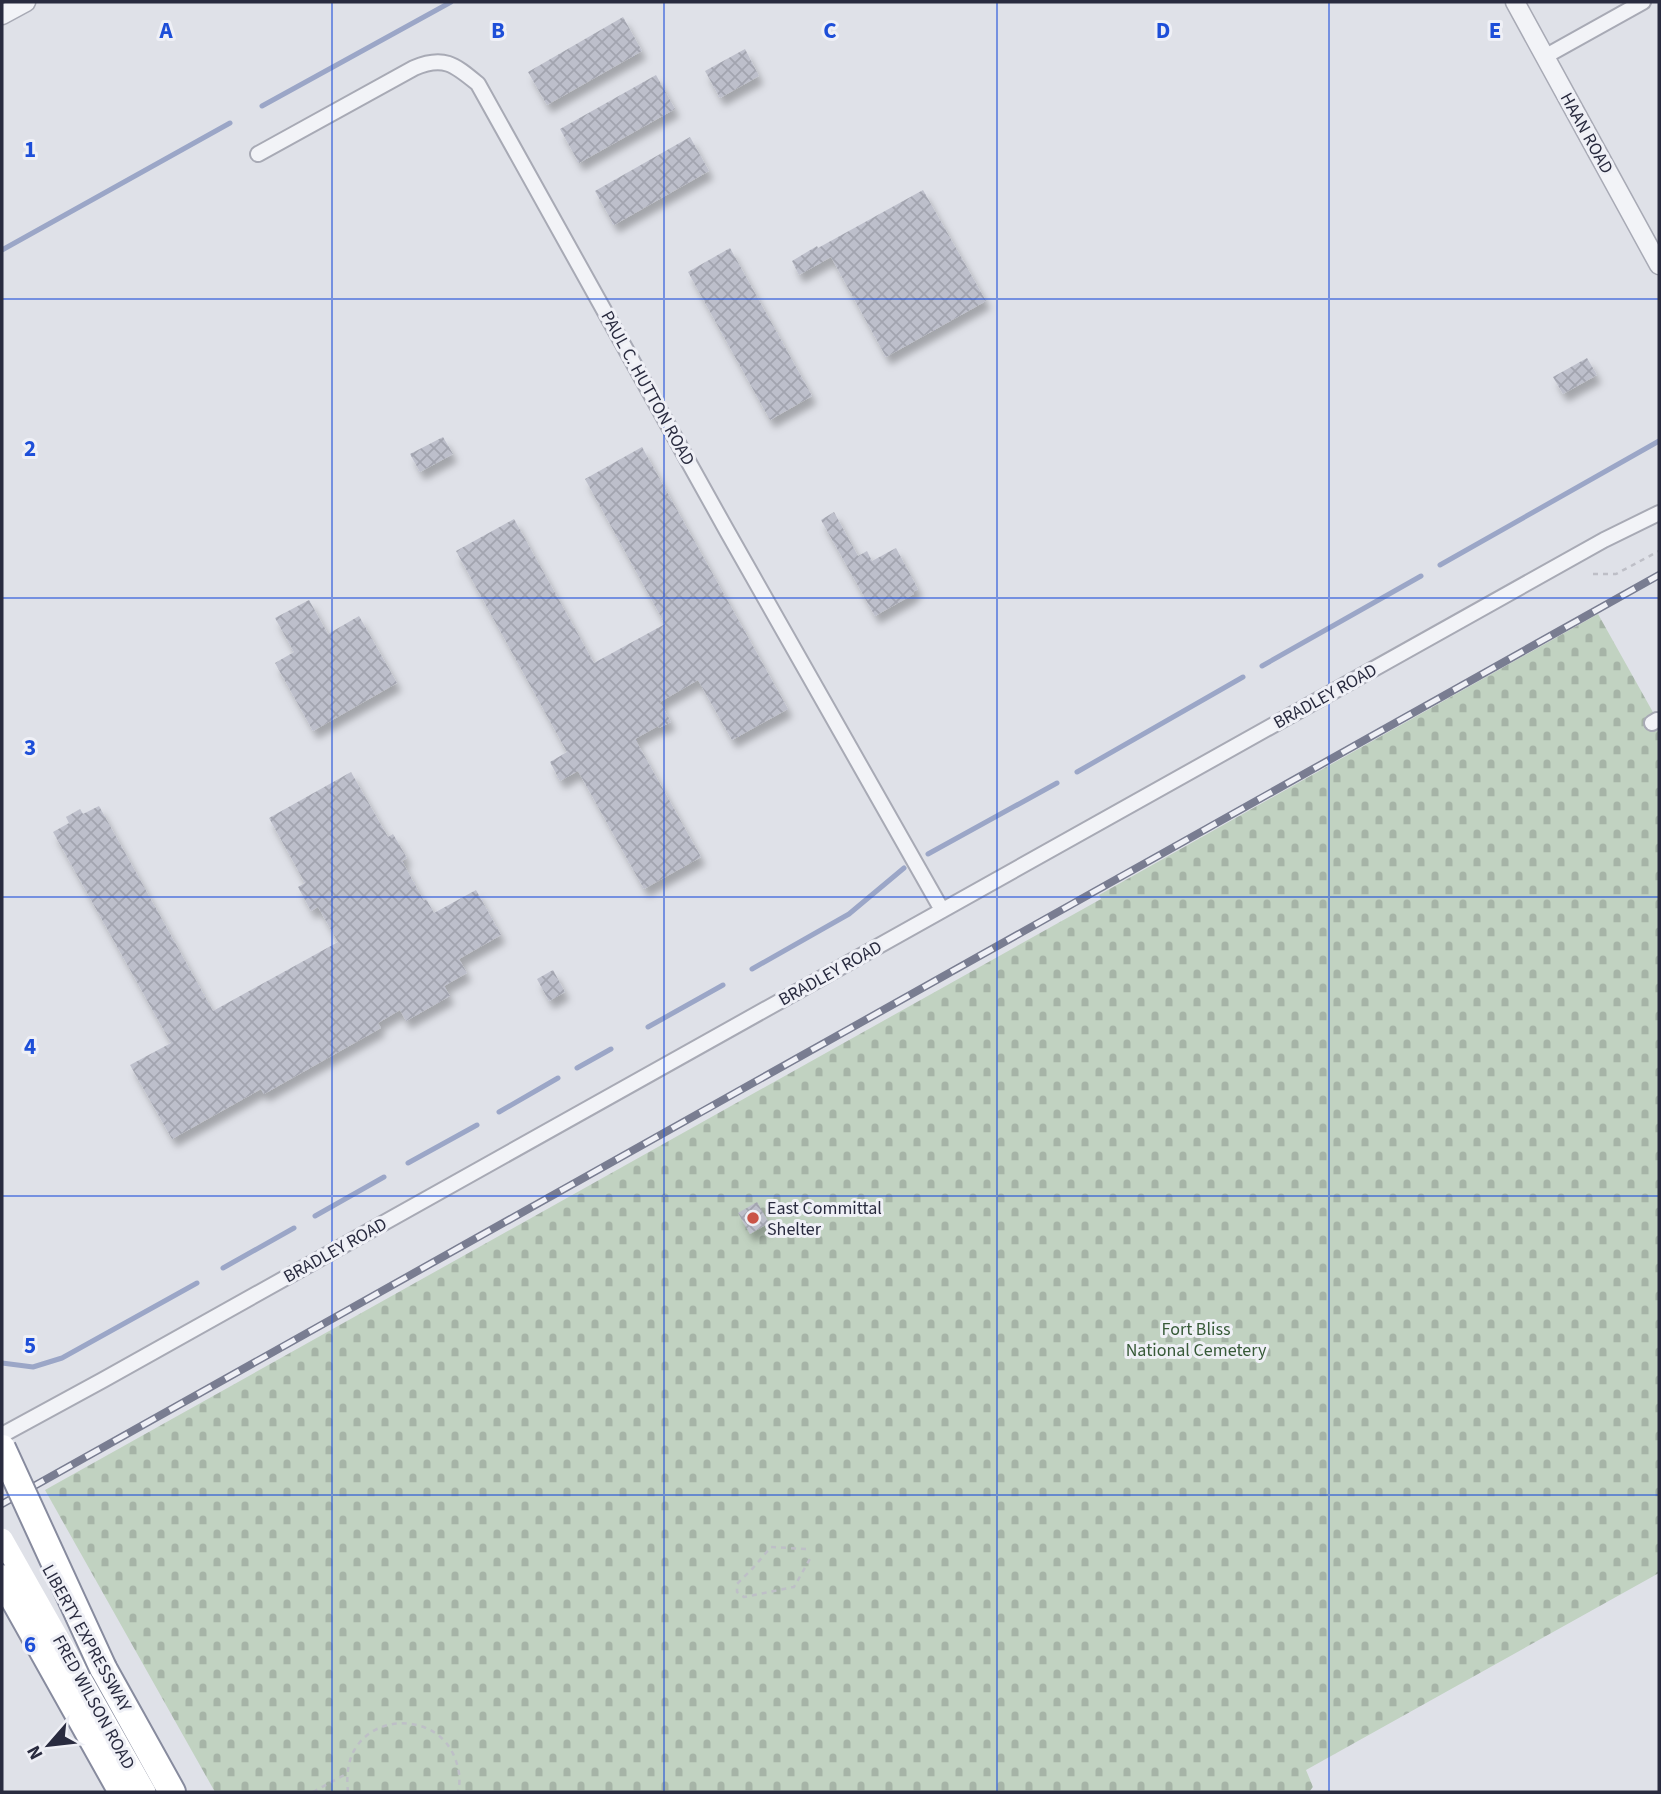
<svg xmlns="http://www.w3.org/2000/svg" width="1661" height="1794" font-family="'Source Sans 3',sans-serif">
	<defs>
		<pattern id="cemetery-stones" width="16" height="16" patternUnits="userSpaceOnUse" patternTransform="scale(1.75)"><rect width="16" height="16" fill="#c1d2c1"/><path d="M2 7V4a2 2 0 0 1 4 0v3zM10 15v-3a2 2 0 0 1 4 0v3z" fill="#a6b4a7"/></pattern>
		<pattern id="building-cross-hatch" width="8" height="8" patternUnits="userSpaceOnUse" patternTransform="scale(1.75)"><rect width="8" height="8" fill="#bdbfcb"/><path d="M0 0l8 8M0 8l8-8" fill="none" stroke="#a2a4af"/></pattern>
		<filter id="shadow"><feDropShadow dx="4.5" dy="8" stdDeviation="3.5" flood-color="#0004"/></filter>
	</defs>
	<rect width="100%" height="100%" fill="#dfe1e8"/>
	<path fill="url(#cemetery-stones)" d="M1598,614L1659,723V1573L1306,1770L1313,1787L1309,1792H215L45,1490L1101,899L1099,895Z"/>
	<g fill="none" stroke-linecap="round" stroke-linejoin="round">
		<path stroke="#9ba6c7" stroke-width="5" d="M262,106L451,2
			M2,250L230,123
			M1440,565L1659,441
			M1262,666L1421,576
			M1077,772L1243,677
			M928,854L1057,783
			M752,969L849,914L904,868
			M648,1027L723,985
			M577,1068L611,1049
			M499,1112L558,1078
			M408,1163L477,1125
			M315,1216L384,1177
			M223,1268L294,1228
			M2,1363L33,1367L62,1358L197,1283"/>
	</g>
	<path fill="url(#building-cross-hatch)" filter="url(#shadow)" d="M623,17L642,51L547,105L528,72Z
		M745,49L759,76L720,98L705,71Z
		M656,75L675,109L579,163L560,129Z
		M690,137L709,171L614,225L595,191Z
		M923,190L986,301L886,357L831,257L799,275L792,261L817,246L818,248Z
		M730,248L812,396L770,420L688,272Z
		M1587,358L1597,375L1563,394L1553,377Z
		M443,437L453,454L420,472L410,454Z
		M642,447L788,709L732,740L698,680L660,702L671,722L659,728L658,726L635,739L701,857L644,889L578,771L560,781L550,762L567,752L456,551L514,519L594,663L665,624L585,479Z
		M834,512L858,556L867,551L872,561L896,548L918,589L913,592L914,594L875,616L821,520Z
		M309,600L328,634L359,616L397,683L313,731L275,663L294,652L275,618Z
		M351,772L388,837L393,834L407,858L402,861L424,901L426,899L434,913L476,890L501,935L459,959L467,973L444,986L450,996L406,1021L400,1010L378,1023L381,1028L264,1094L261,1089L172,1139L130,1065L171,1043L53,832L69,823L66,817L80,809L83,814L99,806L213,1011L338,942L318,907L311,911L298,887L305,883L269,818Z
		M553,970L565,992L549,1001L537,979Z
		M757,1202L769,1223L750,1234L738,1213Z"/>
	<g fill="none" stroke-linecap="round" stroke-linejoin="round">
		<defs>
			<path id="minor" d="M1546,56L1643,2
				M258,154L414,68C444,55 455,65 478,84L727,531L942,910
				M1652,723L1657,720
				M2,1435L103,1380L1604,540L1659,513"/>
			<path id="tertiary" d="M1515,2L1659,265
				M2,15L26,2"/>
			<path id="motorway" d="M2,1578L122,1792
				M103,1668L172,1792"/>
		</defs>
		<use href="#minor" stroke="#a8aab5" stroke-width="18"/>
		<use href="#tertiary" stroke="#a8aab5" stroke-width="21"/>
		<use href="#motorway" stroke="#878b9e" stroke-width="30"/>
		<path stroke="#bebfc7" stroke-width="2.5" stroke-dasharray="5 5" stroke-linecap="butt" d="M1593,574H1616L1659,551
			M806,1549L771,1547L753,1568L737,1584V1592L744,1597L794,1587L811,1557
			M313,1792L346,1774
			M348,1792C346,1774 348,1756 360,1742C386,1712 439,1719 454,1756C459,1767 461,1780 458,1792"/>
		<use href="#minor" stroke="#f2f3f7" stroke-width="14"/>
		<use href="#tertiary" stroke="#f2f3f7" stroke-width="18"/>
		<path stroke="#fff" stroke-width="21" d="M2,1539L145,1792"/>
		<use href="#motorway" stroke="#fff" stroke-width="26"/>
		<defs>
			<path id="rail" d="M2,1504L1659,575"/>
		</defs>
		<use href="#rail" stroke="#797d91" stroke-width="8"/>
		<use href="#rail" stroke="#eff0f6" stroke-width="5" stroke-dasharray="16" stroke-linecap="butt"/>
		<defs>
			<path id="motorway-bridge" d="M2,1448L103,1668"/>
		</defs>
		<use href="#motorway-bridge" stroke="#878b9e" stroke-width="30" stroke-linecap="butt"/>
		<use href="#motorway-bridge" stroke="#fff" stroke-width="26"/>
	</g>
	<path fill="none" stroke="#1d4ed8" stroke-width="2" stroke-opacity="0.55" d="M332,2V1792M664,2V1792M997,2V1792M1329,2V1792M2,299H1659M2,598H1659M2,897H1659M2,1196H1659M2,1495H1659"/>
	<circle fill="#ca5448" stroke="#eff0f6" stroke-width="2.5" cx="753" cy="1218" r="7"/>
	<g text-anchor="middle" stroke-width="6" stroke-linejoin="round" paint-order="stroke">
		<g font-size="18" fill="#292b3f" stroke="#eff0f6">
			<text transform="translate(1587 133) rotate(61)" y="6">HAAN ROAD</text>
			<text transform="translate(648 388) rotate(61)" y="6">PAUL C. HUTTON ROAD</text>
			<text transform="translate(1325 696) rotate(-29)" y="6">BRADLEY ROAD</text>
			<text transform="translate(830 973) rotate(-29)" y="6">BRADLEY ROAD</text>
			<text transform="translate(335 1250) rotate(-29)" y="6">BRADLEY ROAD</text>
			<text transform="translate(87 1638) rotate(61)" y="6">LIBERTY EXPRESSWAY</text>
			<text transform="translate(94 1702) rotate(61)" y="6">FRED WILSON ROAD</text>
		</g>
		<g font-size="18" fill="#292b3f" stroke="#eff0f6" text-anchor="start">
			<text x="767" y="1214">East Committal<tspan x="767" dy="21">Shelter</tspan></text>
		</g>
		<g font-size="18" fill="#375a38" stroke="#eff0f6">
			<text x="1196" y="1335">Fort Bliss<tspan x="1196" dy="21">National Cemetery</tspan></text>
		</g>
	</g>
	<g font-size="23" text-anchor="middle" font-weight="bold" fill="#1d4ed8" stroke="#eff0f6" stroke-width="6" stroke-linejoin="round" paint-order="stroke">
		<text x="166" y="38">A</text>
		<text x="498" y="38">B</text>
		<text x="830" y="38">C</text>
		<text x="1163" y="38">D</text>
		<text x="1495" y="38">E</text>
		<text x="30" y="157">1</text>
		<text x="30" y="456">2</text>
		<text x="30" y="755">3</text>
		<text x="30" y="1054">4</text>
		<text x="30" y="1353">5</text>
		<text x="30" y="1652">6</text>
	</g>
	<rect width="1661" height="1794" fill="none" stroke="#292b3f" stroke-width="7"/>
	<g transform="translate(49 1745) rotate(242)" stroke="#eff0f6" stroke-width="5" paint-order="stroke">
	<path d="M0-5L12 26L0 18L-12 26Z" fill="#292b3f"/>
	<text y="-10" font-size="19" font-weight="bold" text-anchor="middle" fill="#292b3f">N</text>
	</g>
</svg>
